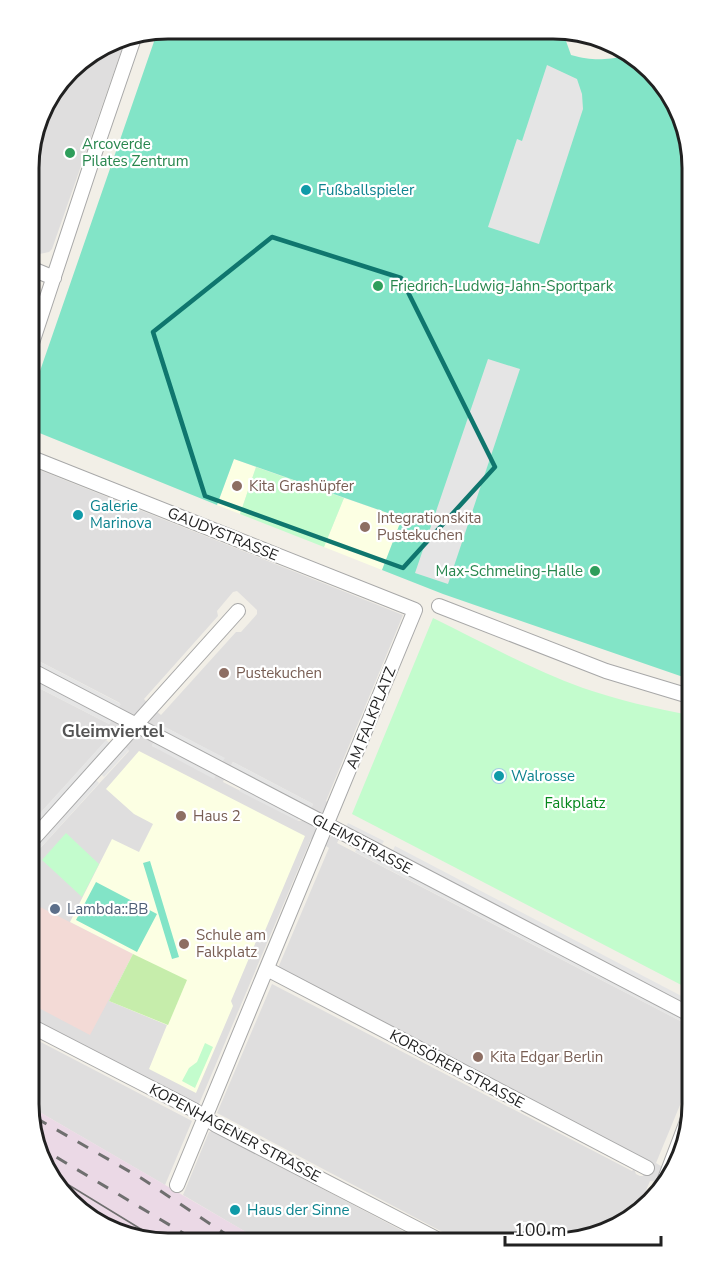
<svg xmlns="http://www.w3.org/2000/svg" width="721" height="1272" font-family="'Nunito Sans',sans-serif">
	<rect width="100%" height="100%" fill="#f2efe7"/>
	<path fill="#dfdede" d="M126,37L52,249L49,252L30,256V150L43,106L76,63L115,39Z
		M32,467L403,615L326,801L329,803L324,814L310,811L313,804L233,762L229,769L221,764L224,758L163,726L160,731L148,725V719L156,711L161,715L236,632H241L257,614V610L237,591L233,592L217,611L218,616L144,699L148,704L136,717L118,709L120,703L33,658Z
		M33,685L109,724L113,719L120,722L123,730L116,739L111,735L34,820Z
		M136,733H139L154,741L152,746L217,773L225,777L223,782L299,821L305,819L316,829L313,840L311,839L199,1104L35,1020L34,855L129,751L125,747Z
		M332,836L340,837L337,843L692,1027V1076L656,1163L664,1168L659,1182L650,1181L639,1207L598,1236L454,1238L217,1113L272,984L632,1171L634,1169L636,1174L640,1176H643L648,1162L644,1159L638,1160L278,968L329,848L323,844L326,839Z
		M35,1039L192,1121L165,1185L36,1110Z
		M212,1131L418,1239L261,1241L183,1195L209,1132Z"/>
	<path fill="#f3dad6" d="M34,904L133,954L90,1035L35,1006Z"/>
	<path fill="#ebd9e6" d="M36,1110L260,1240L261,1241L149,1242L76,1209L36,1149Z"/>
	<path fill="#fcffe3" d="M234,459L256,467L240,514L217,505Z
		M344,498L402,518L382,570L324,547Z
		M139,751L305,836L264,933L260,932L231,1001L233,1006L196,1093L149,1069L167,1025L109,1001L133,954L70,922L112,839L139,852L153,824L134,814L106,789Z"/>
	<path fill="#c6edab" d="M133,954L187,980L168,1025L109,1001Z"/>
	<path fill="#c3fccd" d="M256,467L344,498L324,547L240,514Z
		M433,618C482,642 531,669 583,688C618,700 653,708 689,715L691,990L352,814Z
		M66,833L99,864L82,897L42,860Z
		M205,1043L213,1047L195,1088L182,1081L189,1068L197,1062Z"/>
	<path fill="#82e4c7" d="M168,29L541,31L566,41L571,55C593,61 604,60 626,56L627,54L645,63L685,123L689,679L443,594L382,570L402,518L234,459L217,505L37,432L40,423L31,419V397L158,30Z
		M150,861L179,957L172,959L143,863Z
		M96,882L157,914L137,952L76,920Z"/>
	<path fill="#e5e5e5" d="M541,31H574L568,42Z
		M547,65L577,79L582,94L583,109L539,244L488,227L517,139L522,141Z
		M488,359L520,369L448,584L415,573Z
		M33,658L121,704L118,709L33,667Z
		M33,676L113,719L109,724L33,685Z
		M163,726L225,758L221,764L160,731Z
		M106,740L112,745L34,831V820Z
		M154,741L217,773L214,779L152,746Z
		M125,747L129,750L104,777L100,773Z
		M233,762L313,804L310,811L229,769Z
		M94,778L99,783L34,855V845Z
		M242,787L300,817L298,821L239,791Z
		M348,823L384,841L381,846L345,828Z
		M358,846L691,1020L692,1027L355,852Z
		M395,846L691,1001V1008L392,852Z"/>
	<path fill="#a6cee1" d="M491 776a8 8 0 1 1 16 0a8 8 0 1 1-16 0Z"/>
	<g fill="none" stroke-linecap="round" stroke-linejoin="round">
		<defs>
			<path id="minor" d="M30,268L54,278
				M31,346L97,146L135,35
				M32,458L415,610L177,1185
				M439,606L606,671L689,696
				M33,671L691,1015
				M34,838L238,611
				M267,969L647,1168
				M35,1028L194,1110L216,1125L435,1238
				M660,1192L692,1108"/>
		</defs>
		<use href="#minor" stroke="#a8a8a8" stroke-width="16"/>
		<use href="#minor" stroke="#fff" stroke-width="14"/>
		<path stroke="#6f6f6f" stroke-width="1.5" d="M54,1176L162,1242
			M69,1199L116,1227"/>
		<path stroke="#6f6f6f" stroke-width="3" stroke-dasharray="12 12" stroke-linecap="butt" d="M36,1118L141,1178L236,1241
			M36,1145L198,1242"/>
	</g>
	<path fill="none" stroke="#0f766e" stroke-width="4.5" stroke-linejoin="round" d="M272,237L401,278L495,467L403,568L205,496L153,332Z"/>
	<g fill="#2e9e5b" stroke="#fff" stroke-width="2">
		<circle cx="70" cy="153" r="6"/>
		<circle cx="378" cy="286" r="6"/>
		<circle cx="595" cy="571" r="6"/>
	</g>
	<g fill="#0f9aa8" stroke="#fff" stroke-width="2">
		<circle cx="306" cy="190" r="6"/>
		<circle cx="78" cy="515" r="6"/>
		<circle cx="499" cy="776" r="6"/>
		<circle cx="235" cy="1210" r="6"/>
	</g>
	<g fill="#8d6e63" stroke="#fff" stroke-width="2">
		<circle cx="237" cy="486" r="6"/>
		<circle cx="365" cy="527" r="6"/>
		<circle cx="224" cy="673" r="6"/>
		<circle cx="181" cy="816" r="6"/>
		<circle cx="184" cy="944" r="6"/>
		<circle cx="478" cy="1057" r="6"/>
	</g>
	<circle fill="#5c6f8a" stroke="#fff" stroke-width="2" cx="55" cy="909" r="6"/>
	<g text-anchor="middle" stroke-width="4.5" stroke-linejoin="round" paint-order="stroke">
		<g font-size="15" fill="#27864d" stroke="#fff" text-anchor="start">
			<text x="82" y="149">Arcoverde<tspan x="82" dy="17">Pilates Zentrum</tspan></text>
			<text x="390" y="291">Friedrich-Ludwig-Jahn-Sportpark</text>
			<text x="583" y="576" text-anchor="end">Max-Schmeling-Halle</text>
		</g>
		<g font-size="15" fill="#0d838f" stroke="#fff" text-anchor="start">
			<text x="318" y="195">Fußballspieler</text>
			<text x="90" y="511">Galerie<tspan x="90" dy="17">Marinova</tspan></text>
			<text x="511" y="781">Walrosse</text>
			<text x="247" y="1215">Haus der Sinne</text>
		</g>
		<g font-size="15" fill="#785e54" stroke="#fff" text-anchor="start">
			<text x="249" y="491">Kita Grashüpfer</text>
			<text x="377" y="523">Integrationskita<tspan x="377" dy="17">Pustekuchen</tspan></text>
			<text x="236" y="678">Pustekuchen</text>
			<text x="193" y="821">Haus 2</text>
			<text x="196" y="940">Schule am<tspan x="196" dy="17">Falkplatz</tspan></text>
			<text x="490" y="1062">Kita Edgar Berlin</text>
		</g>
		<g font-size="15" fill="#212121" stroke="#fff">
			<text transform="translate(223 534) rotate(22)" y="5">GAUDYSTRASSE</text>
			<text transform="translate(371 718) rotate(-68)" y="5">AM FALKPLATZ</text>
			<text transform="translate(362 844) rotate(28)" y="5">GLEIMSTRASSE</text>
			<text transform="translate(457 1069) rotate(28)" y="5">KORSÖRER STRASSE</text>
			<text transform="translate(235 1133) rotate(28)" y="5">KOPENHAGENER STRASSE</text>
		</g>
		<g font-size="15" fill="#06871d" stroke="#fff">
			<text x="575" y="808">Falkplatz</text>
		</g>
		<g font-size="15" fill="#4e5e75" stroke="#fff" text-anchor="start">
			<text x="67" y="914">Lambda::BB</text>
		</g>
		<g font-size="18" font-weight="bold" fill="#545454" stroke="#fff">
			<text x="113" y="737">Gleimviertel</text>
		</g>
	</g>
	<path d="M0 0H721V1272H0ZM168 39H553A129 129 0 0 1 682 168V1104A129 129 0 0 1 553 1233H168A129 129 0 0 1 39 1104V168A129 129 0 0 1 168 39Z" fill="#fff" fill-rule="evenodd"/>
	<path fill="none" stroke="#212121" stroke-width="3" d="M168 39H553A129 129 0 0 1 682 168V1104A129 129 0 0 1 553 1233H168A129 129 0 0 1 39 1104V168A129 129 0 0 1 168 39Z"/>
	<path d="M505 1236v9h156v-9" fill="none" stroke="#212121" stroke-width="3"/>
	<text x="514" y="1236" font-size="18" fill="#212121" stroke="#ffffff" stroke-width="4.5" paint-order="stroke">100 m</text>
</svg>
